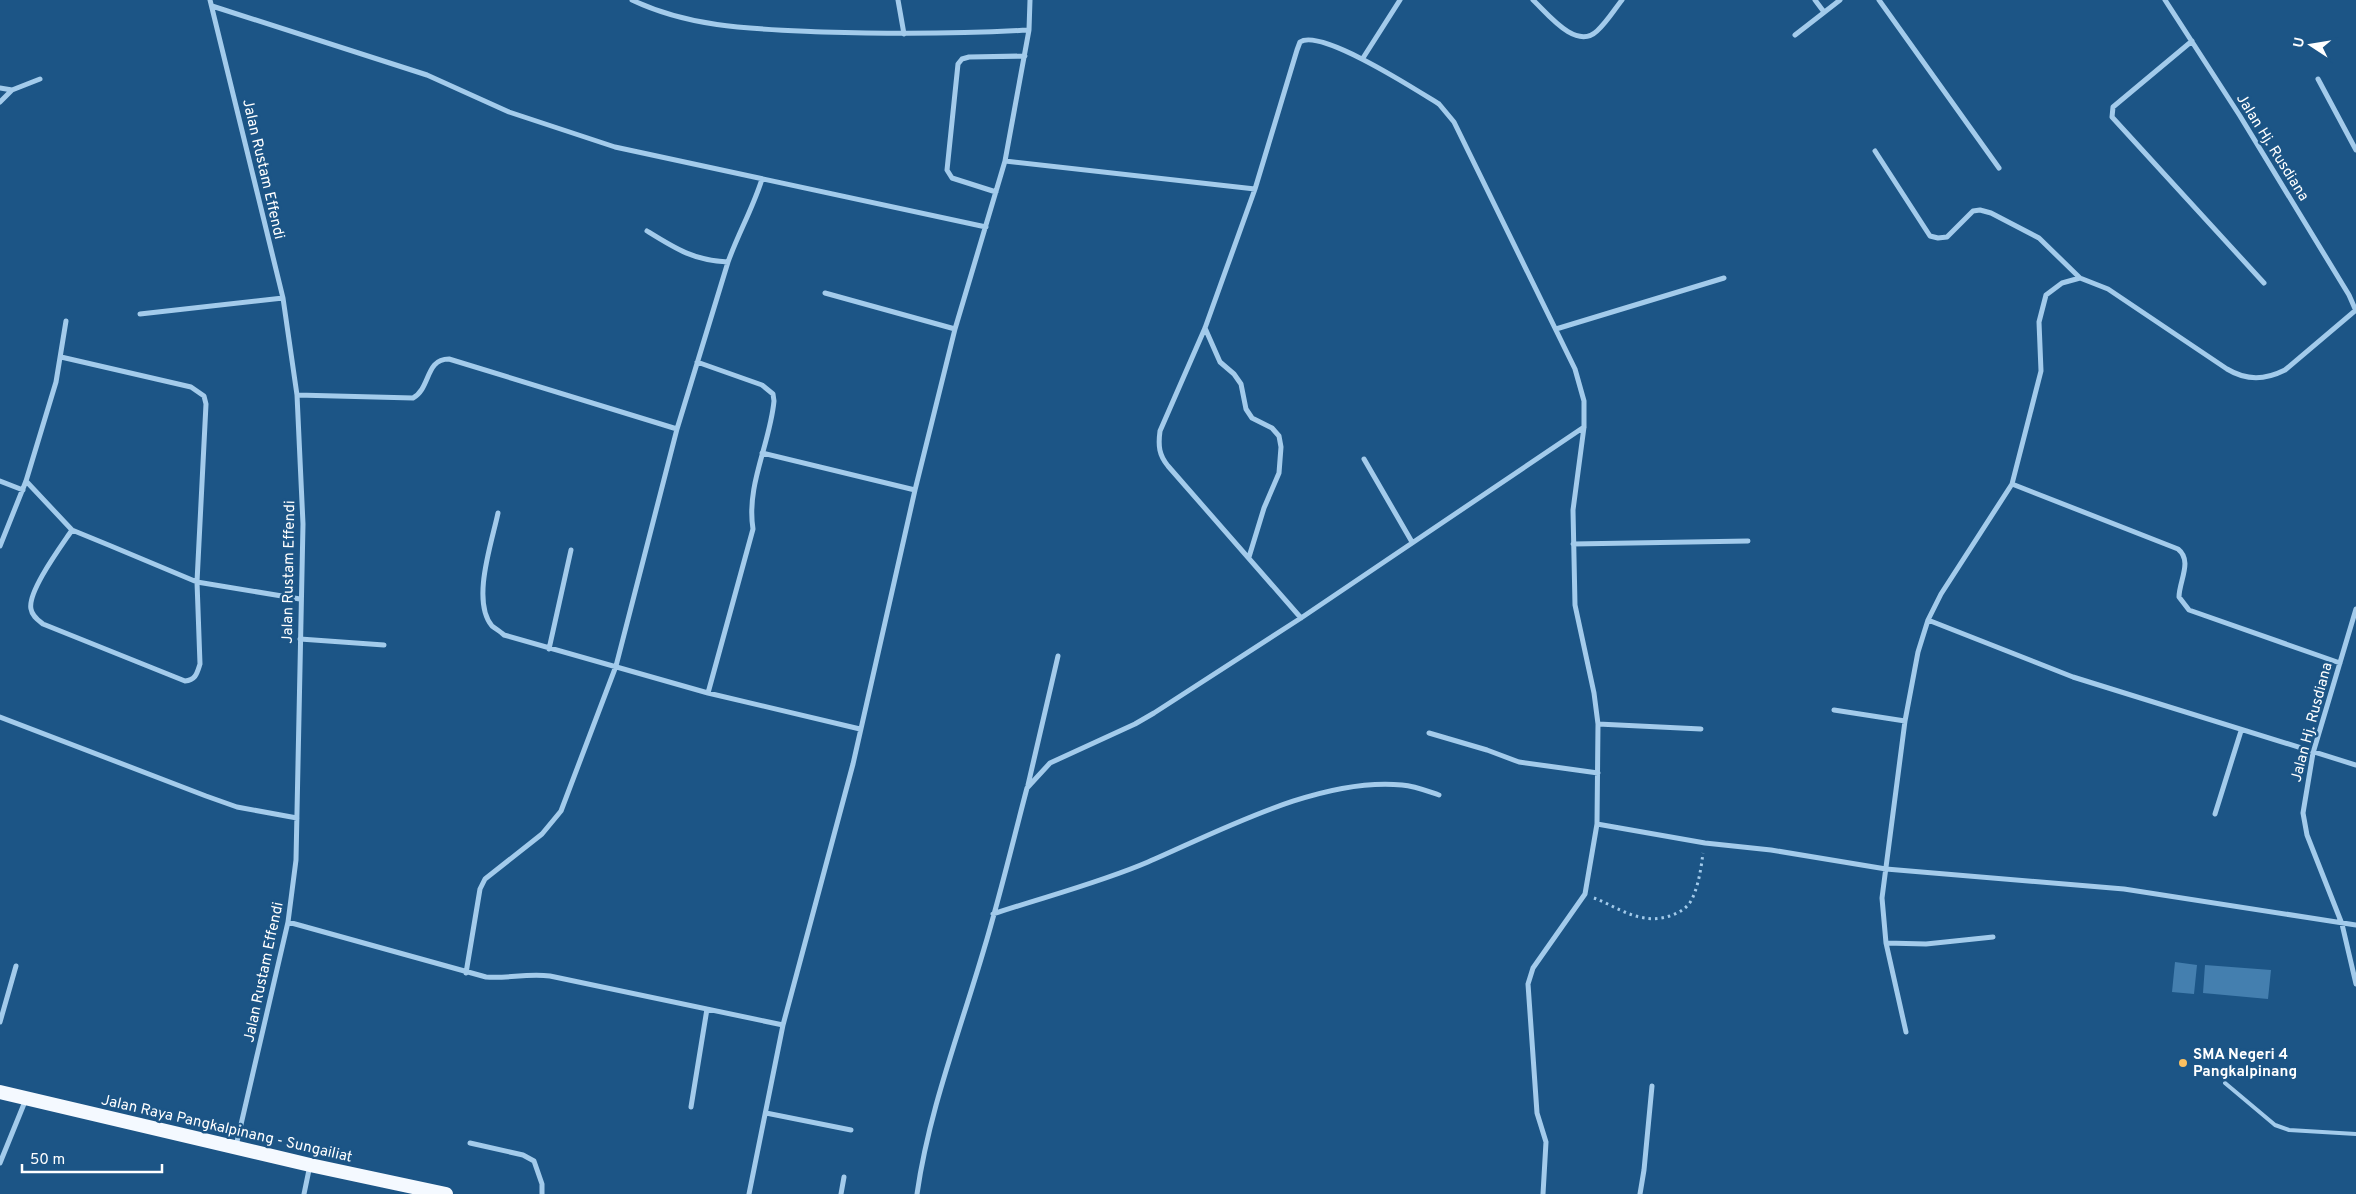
<svg xmlns="http://www.w3.org/2000/svg" width="2356" height="1194" font-family="Overpass,sans-serif">
	<rect width="100%" height="100%" fill="#1c5586"/>
	<path fill="#447faf" d="M2175,962L2197,965L2194,994L2172,992Z
		M2205,965L2271,970L2268,999L2203,993Z"/>
	<g fill="none" stroke-linecap="round" stroke-linejoin="round">
		<path stroke="#a3cbeb" stroke-width="3" stroke-dasharray="2.5 4" stroke-linecap="butt" d="M1594,898C1610,904 1628,916 1645,918C1661,921 1685,914 1692,899C1699,884 1701,868 1703,853"/>
		<path stroke="#a3cbeb" stroke-width="4" d="M2225,1083L2275,1125L2289,1130L2356,1134"/>
		<path stroke="#a3cbeb" stroke-width="5" d="M210,0L283,298L297,395L303,524L296,860L288,922L236,1146
			M632,0C693,29 757,29 823,32C892,34 960,34 1029,30
			M898,0L904,34
			M1533,0C1547,13 1576,51 1597,31C1607,22 1614,10 1622,0
			M1815,0L1824,12
			M1879,0L1999,168
			M2165,0L2240,116L2349,295L2356,311
			M212,6L427,75L509,112L615,147L986,227
			M1795,35L1840,0
			M2192,41L2113,107L2112,117L2264,283
			M1363,58L1400,0
			M2318,79L2356,150
			M0,88L12,90
			M0,102L12,90L40,79
			M1875,151L1930,236L1938,238L1947,237L1973,211L1980,210L1991,213L2039,238L2080,278L2108,289L2227,369C2247,381 2265,380 2285,370L2356,310
			M1005,161L1255,189
			M996,192L952,178L947,170L958,64L962,59L969,57L1025,56
			M647,231C676,249 693,260 728,262
			M825,293L955,329
			M140,314L283,298
			M1205,328L1220,362L1234,374L1241,384L1246,409L1252,418L1272,428L1279,436L1281,447L1279,473L1264,508L1249,557
			M1556,329L1724,278
			M61,357L191,387L204,396L206,404L197,582L200,664C197,673 196,680 185,681L43,624C38,620 32,616 31,609C27,592 62,545 72,530
			M697,362L762,385L773,394L774,401C770,444 746,485 753,529L708,693
			M297,395L413,398C431,388 425,359 449,359L677,429
			M762,453L915,490
			M1364,459L1412,542
			M0,481L23,490
			M26,481L72,530L111,546L197,582L300,599
			M2012,484L2178,549C2193,561 2179,581 2179,597L2189,610L2340,663
			M498,513C492,542 471,601 492,626C496,629 501,632 504,635L708,693L860,729
			M1573,544L1748,541
			M0,546L26,481L56,382L66,321
			M2356,609L2313,753L2303,813L2307,835L2342,924L2356,984
			M1301,618L1168,466C1159,455 1158,446 1160,431L1205,328L1255,189L1297,50L1300,42C1321,28 1416,90 1439,104L1454,122L1575,369L1584,401V427L1573,510L1575,605L1594,693L1598,724L1597,824L1585,894L1533,968L1528,984L1537,1113L1546,1142L1543,1194
			M1928,620L2073,677L2356,765
			M300,639L384,645
			M549,649L571,550
			M1834,710L1905,721
			M0,717L206,796L237,807L297,818
			M1598,724L1701,729
			M1429,733L1487,750L1519,762L1598,773
			M1028,785L1058,656
			M2215,814L2241,731
			M1597,824L1705,843L1771,850L1886,869L2124,889L2356,925
			M993,914C1044,897 1099,883 1148,862C1222,830 1320,777 1402,785C1415,786 1427,791 1439,795
			M288,922L486,977C508,979 526,973 550,976L783,1025
			M1886,943L1926,944L1993,937
			M466,973L480,889L485,879L542,834L561,811L616,666L677,429L728,262C738,234 753,208 762,179
			M0,1022L16,966
			M1906,1032L1886,943L1882,898L1905,721L1918,652L1928,620L1941,594L2012,484L2041,371L2039,322L2046,295L2062,283L2080,278
			M691,1107L707,1009
			M766,1113L851,1130
			M470,1143L523,1155L534,1161L542,1184V1194
			M0,1163L26,1099
			M304,1194L310,1165
			M749,1194L783,1025L853,764L915,490L955,329L1005,161L1029,30L1030,0
			M841,1194L844,1177
			M917,1194C929,1110 960,1031 984,949C1000,896 1013,841 1027,788L1050,763L1135,724L1154,713L1301,618L1584,427
			M1640,1194L1644,1170L1652,1086"/>
		<path stroke="#f4f9ff" stroke-width="14" d="M0,1092L310,1165L446,1194"/>
	</g>
	<circle fill="#fcc060" stroke="#1c5586" stroke-width="2" cx="2183" cy="1063" r="5"/>
	<g text-anchor="middle" stroke-width="5" stroke-linejoin="round" paint-order="stroke">
		<g font-size="15" fill="#fff" stroke="#1c5586">
			<text transform="translate(2273 147) rotate(58)" y="5">Jalan Hj. Rusdiana</text>
			<text transform="translate(264 169) rotate(77)" y="5">Jalan Rustam Effendi</text>
			<text transform="translate(288 572) rotate(-89)" y="5">Jalan Rustam Effendi</text>
			<text transform="translate(2311 722) rotate(-75)" y="5">Jalan Hj. Rusdiana</text>
			<text transform="translate(263 972) rotate(-78)" y="5">Jalan Rustam Effendi</text>
			<text transform="translate(227 1128) rotate(13)" y="5">Jalan Raya Pangkalpinang - Sungailiat</text>
		</g>
		<g font-size="15" font-weight="bold" fill="#fff" stroke="#1c5586" text-anchor="start">
			<text x="2193" y="1059">SMA Negeri 4<tspan x="2193" dy="17">Pangkalpinang</tspan></text>
		</g>
	</g>
	<g transform="translate(2311 45) rotate(282)" stroke="#1c5586" stroke-width="4" paint-order="stroke">
	<path d="M0-4L9 19L0 12L-9 19Z" fill="#ffffff"/>
	<text y="-8" font-size="14" font-weight="bold" text-anchor="middle" fill="#ffffff">U</text>
	</g>
	<path d="M22 1164v8h140v-8" fill="none" stroke="#ffffff" stroke-width="2.5"/>
	<text x="30" y="1164" font-size="15" fill="#ffffff" stroke="#1c5586" stroke-width="4" paint-order="stroke">50 m</text>
</svg>
